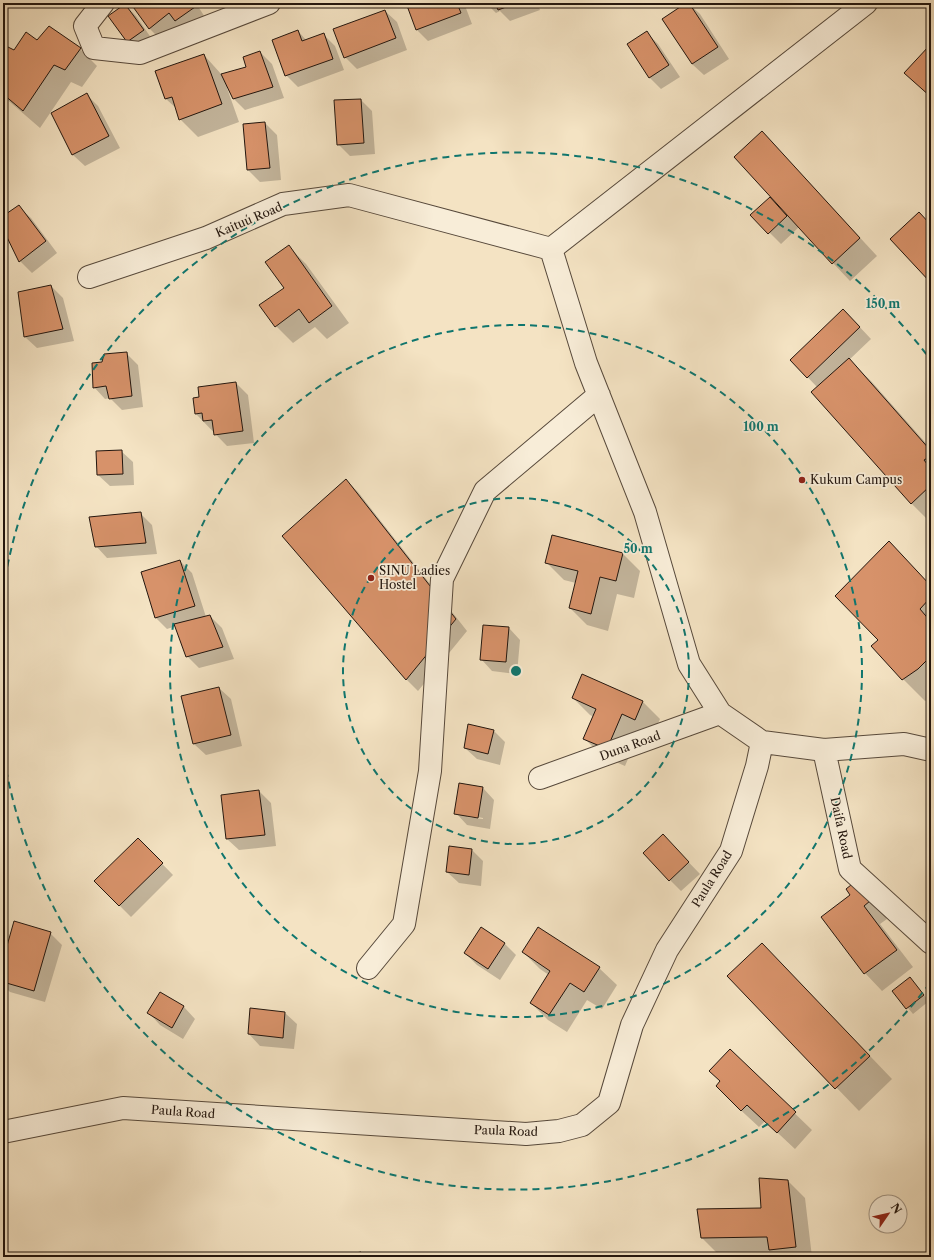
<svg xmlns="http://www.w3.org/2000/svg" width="934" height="1260" font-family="'Libre Caslon Text',serif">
	<rect width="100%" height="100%" fill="#f4e3c3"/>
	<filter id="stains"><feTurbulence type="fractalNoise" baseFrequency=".005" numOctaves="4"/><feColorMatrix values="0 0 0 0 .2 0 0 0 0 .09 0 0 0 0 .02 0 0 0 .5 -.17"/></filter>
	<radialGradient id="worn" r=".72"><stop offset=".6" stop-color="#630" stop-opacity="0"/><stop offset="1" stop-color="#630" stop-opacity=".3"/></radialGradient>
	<path fill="#0003" fill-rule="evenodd" d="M134,3H196L206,19L188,32L180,25L161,40L149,28Z
		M408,3H464L472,24L428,41L416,29Z
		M486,3H537L540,10L510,21L500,11L496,13Z
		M688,3L700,14L729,59L704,75L692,64Z
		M125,5L136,16L154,42L139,53L128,41Z
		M385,11L397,22L407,50L357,69L345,57Z
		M49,28L80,49L97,66L82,87L71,82L40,128L3,96V51H14L37,42Z
		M298,31L306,40L323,34L335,46L344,70L298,87L286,75Z
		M646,32L658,44L680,77L661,89L650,78L628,44Z
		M260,52L272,64L284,98L245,110L234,99L228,87L227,88L239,122L198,137L180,119L177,109L166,99L156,72L204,55L222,75L248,67Z
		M87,95L98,106L120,148L85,166L73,155L52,113Z
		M361,100L372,111L375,154L350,156L338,144Z
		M265,123L277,135L281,180L260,182L248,170Z
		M762,132L877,256L850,281L799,227L781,244L752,215L776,202Z
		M19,207L31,218L57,253L32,273L20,261L3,227V218Z
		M289,247L306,264L349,323L327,339L315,327L293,343L276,326L285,288Z
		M51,286L63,298L74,341L37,348L25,337Z
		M855,322L871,339L849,360L872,382L931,449V523L911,503L818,388L791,360Z
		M126,353L138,365L143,407L122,410L110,398L105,399L94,387L103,363Z
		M236,383L248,395L254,443L227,446L196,414Z
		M121,451L133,462L134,485L110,486L98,475Z
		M346,480L358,492L467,631L418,691L407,680L283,536Z
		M140,513L152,525L157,554L107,558L96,546Z
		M623,554L640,571L634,598L617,594L608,631L587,625L570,608L576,583L564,580L546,562Z
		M180,561L192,573L206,617L210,616L222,628L234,659L199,668L187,656L176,626L167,629L155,617Z
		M911,565L931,586V698L925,701L903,679L879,640Z
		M509,628L520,640L517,674L492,671L481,659Z
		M219,688L231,699L242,746L206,755L194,744Z
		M573,698L643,702L660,719L652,737L640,731L625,766L602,756L584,738L594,717L590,715Z
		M493,730L505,742L500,765L477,759L465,748Z
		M483,788L494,800L490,829L467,825L456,813ZM467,815L483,818V819L467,817Z
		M259,791L271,803L276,846L239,850L227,839Z
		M138,839L173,875L131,917L95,881Z
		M674,847L700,874L681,891L670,880Z
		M472,850L483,861L481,886L459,883L447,872Z
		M873,900L887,919L880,924L913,967L882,991L865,973L822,917Z
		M538,928L599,968L617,985L602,1009L587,1000L567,1032L548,1020L531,1003L549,975L540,969L523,952Z
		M50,933L62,945L45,1002L10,992L3,985V963Z
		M504,943L516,955L500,980L477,965L465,953Z
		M785,967L892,1079L859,1111L729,976Z
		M910,978L929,1001L913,1014L894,991Z
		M161,993L184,1007L195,1019L183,1039L160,1025L149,1013Z
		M285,1013L297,1024L294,1049L260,1046L249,1034Z
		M730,1051L812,1130L795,1149L765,1121L759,1127L734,1104L721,1082Z
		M788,1181L805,1198L812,1257H777L774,1254L719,1255L702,1238L762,1209Z"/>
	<path fill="#d7926a" stroke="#23160e" d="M132,3H193L195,7L175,21L169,13L149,29L131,4Z
		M406,3H457L461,13L416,30Z
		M495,3H517L498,10Z
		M686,3H689L718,47L692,64L662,19Z
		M125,4L144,30L127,42L108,16Z
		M385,10L396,38L344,58L333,29Z
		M49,26L81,48L65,70L54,65L23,111L3,94V49L6,46L14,50L26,32L37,40Z
		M298,30L302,41L324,33L333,59L285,76L272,40Z
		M647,31L669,65L649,78L627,44Z
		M929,46L931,48V97L904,73Z
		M260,51L273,87L233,99L221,74L246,67L243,57Z
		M204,54L222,104L179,120L172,97L165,99L155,71Z
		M87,93L109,136L72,155L51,113Z
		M361,99L364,143L337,145L334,100Z
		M265,122L270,168L247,170L243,124Z
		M762,131L860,238L832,264L734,157Z
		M770,197L787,216L768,234L750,215Z
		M19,205L46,241L19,262L3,229V216Z
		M919,212L931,225V283L890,239Z
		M289,245L332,306L309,323L299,309L275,327L259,305L284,288L265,262Z
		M51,285L63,329L24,337L18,292Z
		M843,309L860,327L807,378L790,360Z
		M127,352L132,396L109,399L106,386L93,388L92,363L102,362L104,354Z
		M849,358L931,451V456L924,460L931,469V485L911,504L811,392Z
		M236,382L243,431L214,435L212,420L203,421L202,413L195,414L193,398L199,397L198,387Z
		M122,450L123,474L97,475L96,451Z
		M346,479L456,619L406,680L282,536Z
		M141,512L146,543L95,547L89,517Z
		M552,535L623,553L616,581L600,577L591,614L569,608L578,571L545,563Z
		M889,541L931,586V597L920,609L931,622V656L918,669L902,680L871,646L878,640L835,596Z
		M180,560L195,606L155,618L141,572Z
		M210,615L223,647L186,657L174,624Z
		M483,625L509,627L506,662L480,660Z
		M582,674L643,701L635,720L622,714L607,749L583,739L596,709L572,698Z
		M219,687L231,735L193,744L181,696Z
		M468,724L494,730L488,754L464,748Z
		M459,783L483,787L478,818L454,814Z
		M259,790L265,835L226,839L221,795Z
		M663,834L689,862L669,881L643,853Z
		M138,838L163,863L119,906L94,881Z
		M449,846L472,849L469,875L446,872Z
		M856,881L870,901L864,906L897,950L864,974L821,917L850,895L846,889Z
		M14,921L51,932L34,991L3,982V960Z
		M481,927L505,943L488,969L464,953Z
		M538,927L600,967L584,992L570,983L549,1015L530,1003L550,971L522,952Z
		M762,943L870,1056L835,1089L727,976Z
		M910,977L924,995L906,1009L892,991Z
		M160,992L184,1006L172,1028L147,1013Z
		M250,1008L285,1012L283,1038L248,1034Z
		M730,1049L796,1112L777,1133L747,1105L741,1111L716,1086L720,1081L709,1071Z
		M759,1178L788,1180L796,1247L769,1250L767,1237L701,1238L697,1209L761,1208Z
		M361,1252L362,1257H333Z"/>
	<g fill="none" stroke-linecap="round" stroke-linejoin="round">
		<defs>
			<path id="minor" d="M103,3L85,26L94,48L140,53L269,3
				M551,249L586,363L645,512L689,664L720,713L762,742L824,750L904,744L931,750
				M551,249L866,3
				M89,277L206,238L283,204L349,195L551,249
				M824,750L850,869L931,943
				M540,778L720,713
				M368,968L404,924L430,771L442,579L485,491L599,395
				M3,1132L123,1108L526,1134L559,1131L582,1125L609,1103L632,1025L667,950L731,851L757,766L762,742"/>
		</defs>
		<use href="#minor" stroke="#57493b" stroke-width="24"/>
		<use href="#minor" stroke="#f8edd8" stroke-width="22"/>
	</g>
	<g fill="none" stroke="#0f766e" stroke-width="2" stroke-dasharray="7 5">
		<circle cx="516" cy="671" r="173"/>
		<circle cx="516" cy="671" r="346"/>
		<path d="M930 983A519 519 0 0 1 3 752M3 590A519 519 0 0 1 930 359"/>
	</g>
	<g fill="#8f2418" stroke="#f8edd8" stroke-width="1.5">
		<circle cx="802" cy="480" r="4"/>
		<circle cx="371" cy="578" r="4"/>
	</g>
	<g text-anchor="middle" stroke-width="3.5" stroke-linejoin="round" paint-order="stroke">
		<g font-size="12" fill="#23160e" stroke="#f8edd8">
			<text transform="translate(249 220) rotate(-23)" y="4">Kaituú Road</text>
			<text transform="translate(630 746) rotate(-20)" y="4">Duna Road</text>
			<text transform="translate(841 828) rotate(78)" y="4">Daifa Road</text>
			<text transform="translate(712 879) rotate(-58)" y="4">Paula Road</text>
			<text transform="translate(183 1112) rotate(4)" y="4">Paula Road</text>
			<text transform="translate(506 1131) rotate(2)" y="4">Paula Road</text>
		</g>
		<g font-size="12" fill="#23160e" stroke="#f8edd8" text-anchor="start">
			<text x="810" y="484">Kukum Campus</text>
			<text x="379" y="575">SINU Ladies<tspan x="379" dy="14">Hostel</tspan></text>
		</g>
	</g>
	<circle cx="516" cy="671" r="6" fill="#0f766e" stroke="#f8edd8" stroke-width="2"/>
	<g font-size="12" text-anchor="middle" font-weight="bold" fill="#0f766e" stroke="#f8edd8" stroke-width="3.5" stroke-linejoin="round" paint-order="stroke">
		<text x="883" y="308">150 m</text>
		<text x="761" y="431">100 m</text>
		<text x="638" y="553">50 m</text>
	</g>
	<rect width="934" height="1260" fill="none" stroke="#f4e3c3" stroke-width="16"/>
	<rect x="4" y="4" width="926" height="1252" fill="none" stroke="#23160e" stroke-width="2"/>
	<rect x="8" y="8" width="918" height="1244" fill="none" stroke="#23160e"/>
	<g transform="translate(888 1214) rotate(56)"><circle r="19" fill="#f8edd8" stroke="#a39787"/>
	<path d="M0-3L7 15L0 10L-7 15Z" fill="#8f2418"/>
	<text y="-6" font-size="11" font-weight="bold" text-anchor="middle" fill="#23160e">N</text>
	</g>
	<rect width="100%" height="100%" filter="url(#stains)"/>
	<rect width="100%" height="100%" fill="url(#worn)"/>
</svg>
